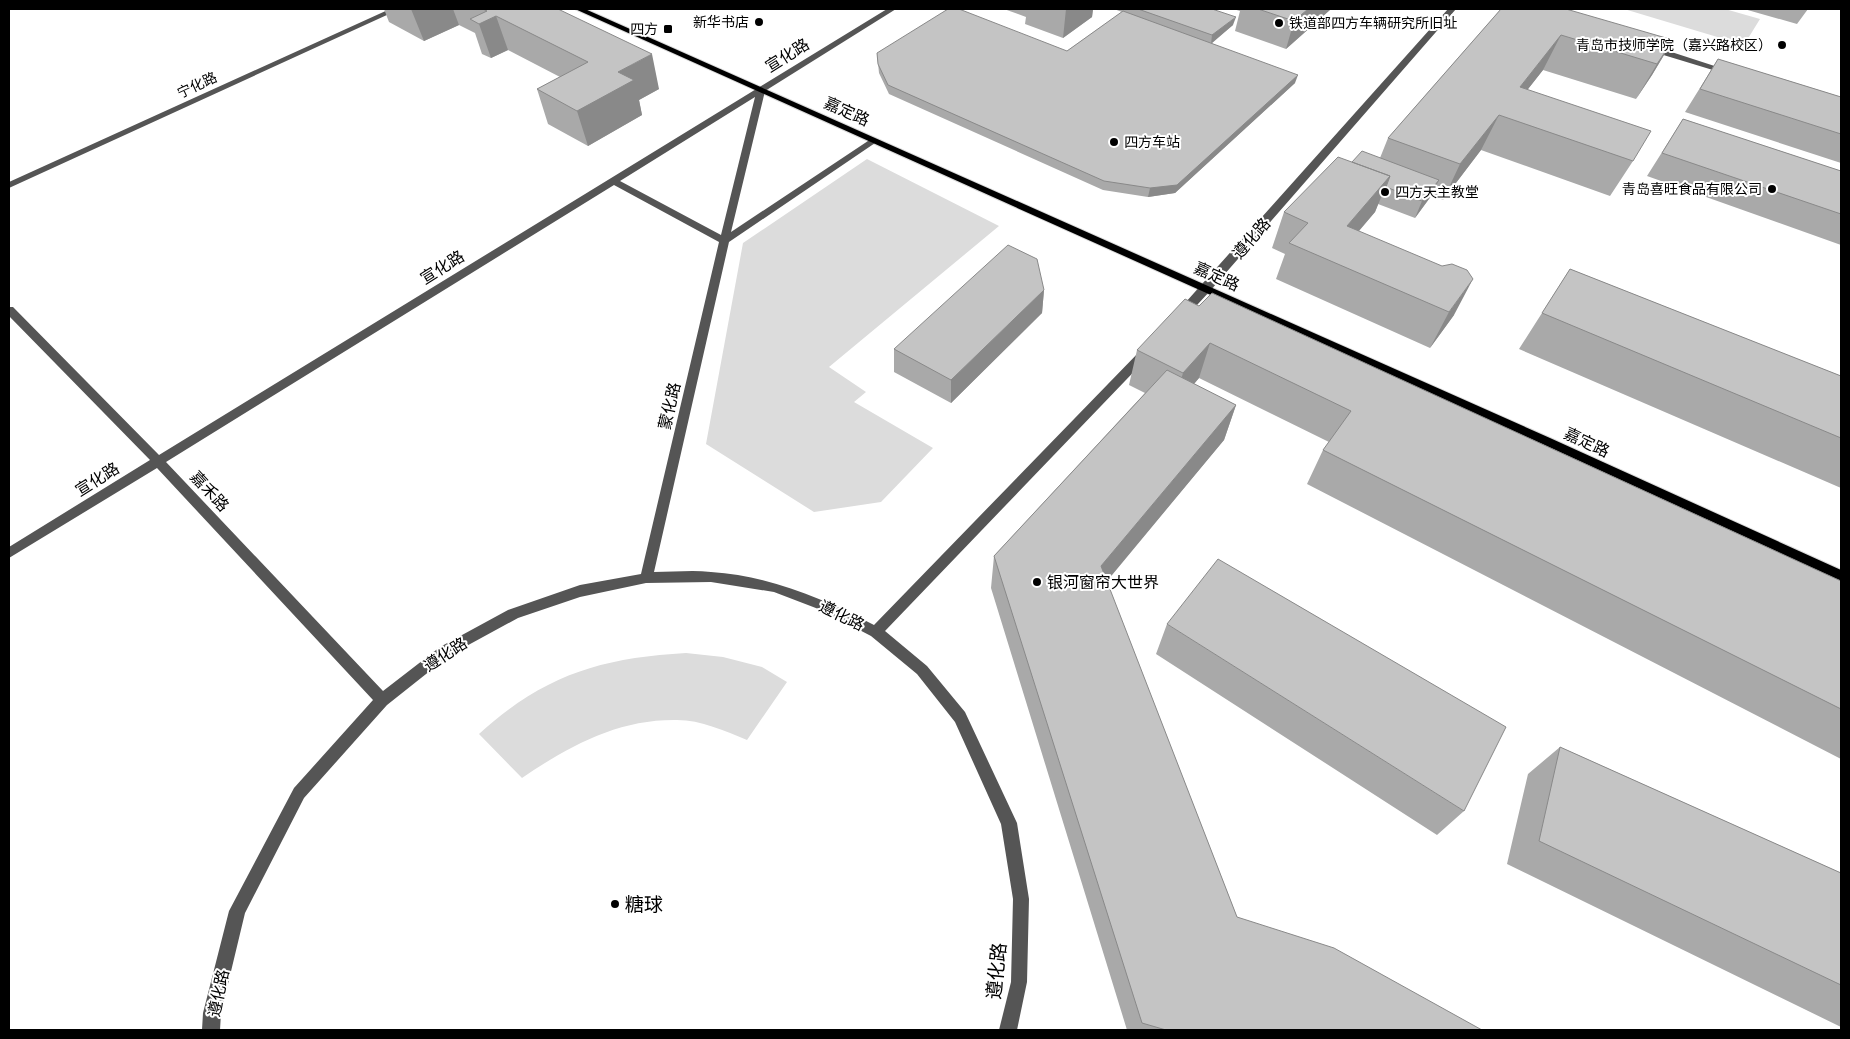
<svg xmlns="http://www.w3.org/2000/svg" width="1850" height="1039" font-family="'Exo 2','Noto Sans SC',sans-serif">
	<rect width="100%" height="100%" fill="#fff"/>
	<path fill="#dcdcdc" d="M1624,9H1725L1760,19L1744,45Z
		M867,159L999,226L829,367L866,392L854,402L933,448L881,502L814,512L706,444L743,243Z
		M686,653L723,657L762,667L787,682L747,740C725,731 701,720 677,720C618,719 569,746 522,778L479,734C544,675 600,658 686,653Z"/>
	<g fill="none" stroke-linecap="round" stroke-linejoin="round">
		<defs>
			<path id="major" d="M575,9H585L1550,438L1841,570V581L1542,444Z"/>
		</defs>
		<use href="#major" stroke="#dbdbdb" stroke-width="2"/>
		<path fill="#555" fill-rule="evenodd" d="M390,9H400L9,188V182Z
			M887,9H896L765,91L731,232L871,139L874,138L878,141L729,242L654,572C673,572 693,570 711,572C770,576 822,598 874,625L1141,350H1149L1150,353L1149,356L885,631L927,666L965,712L1017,823L1029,899L1027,982L1017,1030H999L1011,982L1013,899L1001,824L955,722L917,674L871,636L821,610L774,592L711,582L646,583L580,597L518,618L450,655L387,705L304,798L245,913L221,1013L220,1030H202L203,1013L229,911L294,788L373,700L157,468L9,558V547L150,460L9,316V307H13L159,455ZM755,97L721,235L620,181ZM614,185L719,242L641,574L580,585L508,610L440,647L383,691L166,462Z
			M1448,9H1456L1210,291L1185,318H1177L1176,315L1177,312Z
			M1647,46H1653L1733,72L1726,74L1647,50Z"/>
		<use href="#major" fill="#000" fill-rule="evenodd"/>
	</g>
	<path fill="#a9a9a9" d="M384,9H558L659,89L639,100L642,115L588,146L548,124L537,89L560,77L508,50L491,58L482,54L475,33L459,25L424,41L389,22Z
		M1004,9H1093L1092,17L1063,38L1025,24L1026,17Z
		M1114,9H1212L1233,25L1211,43L1295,83L1175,193L1148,197L1103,190L889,94L879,73L877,53L1067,51L1122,12Z
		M1233,9H1331L1286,49L1235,31L1240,11Z
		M1501,9L1673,40L1652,75L1636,99L1543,70L1527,90L1633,161L1610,196L1481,150L1443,200L1432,195L1415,218L1378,204L1375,212L1359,231L1454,315L1430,348L1276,279L1285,254L1272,248L1284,212L1352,162L1380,158L1388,138Z
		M1744,9H1808L1797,24Z
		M1718,59L1841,97V163L1685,112Z
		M1683,119L1841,171V245L1647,176Z
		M1570,269L1841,376V488L1519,349Z
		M1044,290L1042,313L951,403L894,372V349Z
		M1199,306L1841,581V759L1307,484L1323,450L1329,442L1199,378L1194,384L1236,405L1224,440L1106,581L1237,917L1482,1030H1127L991,588L994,556L1145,393L1129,385L1137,350Z
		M1167,624L1464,811L1437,835L1156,654Z
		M1560,747L1841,873V1027L1507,864L1528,774Z"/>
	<path fill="#898989" d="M411,9H453L459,25L424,41Z
		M1066,9H1093L1092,17L1063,38Z
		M1308,9H1331L1286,49L1294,21Z
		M496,16L508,50L491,58L479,24Z
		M1236,17L1233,25L1211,44L1212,35Z
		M1561,35L1543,70L1506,117L1520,87Z
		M1673,40L1652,75L1636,99L1657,64Z
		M652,54L659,89L639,100L642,115L588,146L577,111L618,72Z
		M1298,75L1295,83L1175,193L1148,197L1150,188Z
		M1499,115L1481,150L1443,200L1460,164Z
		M1390,176L1375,212L1333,261L1347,226Z
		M1439,180L1431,196L1415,218L1422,201Z
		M1473,279L1454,315L1430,348L1449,312Z
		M1044,290L1042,313L951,403V380Z
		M1210,343L1199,378L1173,408L1183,373Z
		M1236,405L1224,440L1093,598L1101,566Z"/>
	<path fill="#c4c4c4" stroke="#898989" d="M483,9H558L652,54L618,72L634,80L577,111L537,89L588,62L496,16L479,24L470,19L487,11Z
		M948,9H959L1067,51L1123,11L1298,75L1177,185L1150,188L1104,181L888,85L878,64L877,53Z
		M1138,9H1212L1236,17L1212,35Z
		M1258,9H1308L1294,21Z
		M1501,9H1566L1673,40L1657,64L1561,35L1520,87L1651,131L1633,161L1499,115L1460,164L1388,138Z
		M1718,59L1841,97V134L1700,89Z
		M1683,119L1841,171V214L1662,153Z
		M1362,151L1439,180L1422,201L1386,187L1390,176L1352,162Z
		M1338,157L1390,176L1347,226L1442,266L1452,264L1467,270L1473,279L1449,312L1289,243L1308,223L1284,212Z
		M1008,245L1037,259L1044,290L951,380L894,349Z
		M1570,269L1841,376V438L1542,313Z
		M1212,293L1841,581V709L1323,450L1351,411L1210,343L1183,373L1137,350L1185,299L1199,306Z
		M1167,370L1236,405L1101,566L1237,917L1334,948L1482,1030H1166L1142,1023L994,556Z
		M1218,559L1506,727L1464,811L1167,624Z
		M1560,747L1841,873V985L1539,841Z"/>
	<g fill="#000" stroke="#fff" stroke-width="2">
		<circle cx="759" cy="22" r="5"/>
		<circle cx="1279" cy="23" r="5"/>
		<rect x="663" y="24" width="10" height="10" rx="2.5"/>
		<circle cx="1782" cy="45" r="5"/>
		<circle cx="1114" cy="142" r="5"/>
		<circle cx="1772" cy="189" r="5"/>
		<circle cx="1385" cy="192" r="5"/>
		<circle cx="1037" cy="582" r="5"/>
		<circle cx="615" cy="904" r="5"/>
	</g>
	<g text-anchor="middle" stroke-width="4" stroke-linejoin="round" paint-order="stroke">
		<g font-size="14" fill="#000" stroke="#fff" text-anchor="end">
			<text x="749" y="27">新华书店</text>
			<text x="1289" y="28" text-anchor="start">铁道部四方车辆研究所旧址</text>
			<text x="658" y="34">四方</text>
			<text x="1772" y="50">青岛市技师学院（嘉兴路校区）</text>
			<text x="1124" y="147" text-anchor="start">四方车站</text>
			<text x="1762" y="194">青岛喜旺食品有限公司</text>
			<text x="1395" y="197" text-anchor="start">四方天主教堂</text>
		</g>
		<g font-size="14" fill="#000" stroke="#fff">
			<text transform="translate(197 85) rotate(-25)" y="5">宁化路</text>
		</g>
		<g font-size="16" fill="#000" stroke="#fff">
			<text transform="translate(787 55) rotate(-32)" y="6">宣化路</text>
			<text transform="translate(847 111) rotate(24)" y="6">嘉定路</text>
			<text transform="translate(1251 238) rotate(-49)" y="6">遵化路</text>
			<text transform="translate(442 267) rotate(-32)" y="6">宣化路</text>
			<text transform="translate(1217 276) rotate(24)" y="6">嘉定路</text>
			<text transform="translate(669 406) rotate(-77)" y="6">蒙化路</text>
			<text transform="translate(1587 442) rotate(25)" y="6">嘉定路</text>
			<text transform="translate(97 479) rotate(-32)" y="6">宣化路</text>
			<text transform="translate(210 491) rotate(47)" y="6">嘉禾路</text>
			<text transform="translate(842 615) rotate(26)" y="6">遵化路</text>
			<text transform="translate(445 654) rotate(-33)" y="6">遵化路</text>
			<text transform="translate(218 993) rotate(-78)" y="6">遵化路</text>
		</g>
		<g font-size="16" fill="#000" stroke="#fff" text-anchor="start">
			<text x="1047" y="588">银河窗帘大世界</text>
		</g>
		<g font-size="19" fill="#000" stroke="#fff" text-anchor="start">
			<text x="625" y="911">糖球</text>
		</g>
		<g font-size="19" fill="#000" stroke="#fff">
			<text transform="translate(996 971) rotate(-84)" y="7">遵化路</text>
		</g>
	</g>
	<rect width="1850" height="1039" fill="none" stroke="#000000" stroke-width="20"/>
</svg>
